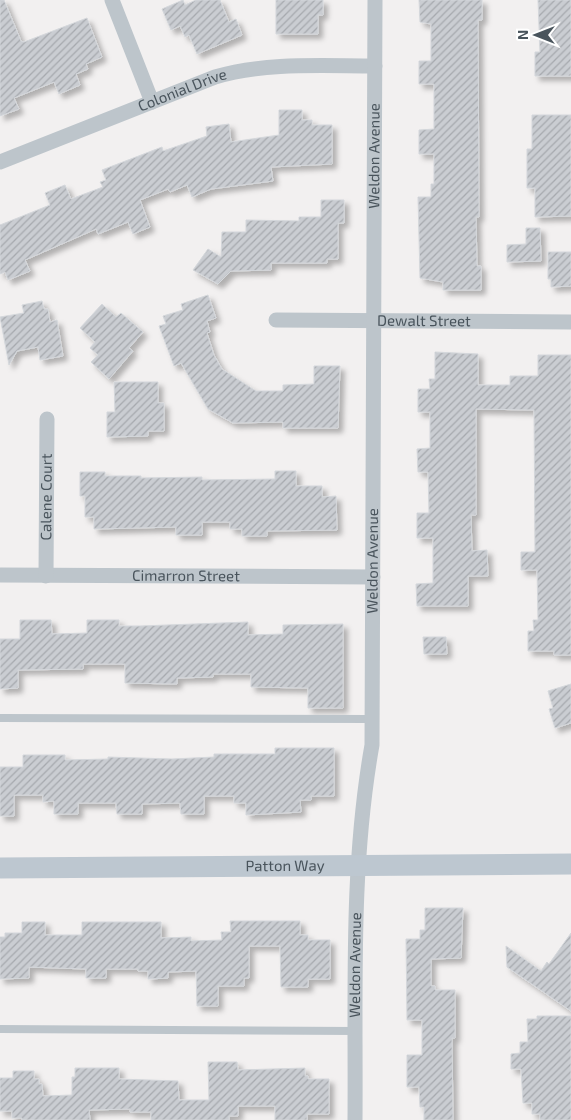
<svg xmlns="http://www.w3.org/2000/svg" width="571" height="1120" font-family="'Exo 2',sans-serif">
	<defs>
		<pattern id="building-hatch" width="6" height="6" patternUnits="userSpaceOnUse" patternTransform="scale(1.25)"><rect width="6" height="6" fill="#cacdd2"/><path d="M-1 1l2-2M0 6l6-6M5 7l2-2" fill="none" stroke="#a6a9ae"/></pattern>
		<filter id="shadow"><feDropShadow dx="4.5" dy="4.5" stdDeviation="2.5" flood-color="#0004"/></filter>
	</defs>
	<rect width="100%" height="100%" fill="#f2f0f0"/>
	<path fill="url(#building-hatch)" stroke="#d4d7db" filter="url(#shadow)" d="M0,0H4L21,41L24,42L87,18L102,57L86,64L88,69L76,74L80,85L59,94L54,82L14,98L19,109L0,116Z
		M183,0L185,5L196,0H220L229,22L236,19L242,35L197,54L189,35L185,37L180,26L171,30L162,9Z
		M276,0H323V15H318V34H276Z
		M419,0H482V20H478L479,217H476L477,266H481V290H443V282L420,278L418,197H431V184H434V154H419V130L434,129V84H419V61H431V24L420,22Z
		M538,0H571V76H535V52H540Z
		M279,110H302V120H312V125H332V164L271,167L273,181L211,189L192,197L187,185L170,192L168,189L140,200L150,227L133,234L128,222L98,234L96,229L25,260L30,271L8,280L5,272L0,274V225L50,205L45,193L65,185L71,199L103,187L100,182L106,180L102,170L162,147L163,151L207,136L206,127L229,124L231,142L279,135Z
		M532,115H571V216L535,217V188H527V149H532Z
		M321,200H344V223H338V259H327V263H271V270L231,271L218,284L193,270L208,249L221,257L222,232H246V220L299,221V217H321Z
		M526,228H540L541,261L507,262V245L526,244Z
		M548,252H571V286L551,287V279H548Z
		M208,295L216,318L207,321L210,332L207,333L214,355L222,369L256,391H283V385L314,384V366H340L338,428H283V422L233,423L208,409L181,363L174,366L159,326L166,324L163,316L183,310L181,304Z
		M42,301L44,309H48L50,322L57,320L63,356L40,360L38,347L17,351L9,365L0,317L24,313L22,305Z
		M102,304L116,317L121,313L143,332L129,348L133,351L109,379L91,362L98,355L90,348L95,342L80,328Z
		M435,352L478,354V385H510V376H538V355H571V655H554V651H528V631H534L533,620H538L537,570H521V552H535L534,410L476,409V515H471L472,551L487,550L488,576H468V606H417L416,584L433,583V538H417V513H429L428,472H418L417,449L430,448V412H418V389H430L429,379H435Z
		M114,382H158V403H164V431H148V436L107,437V412H115Z
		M275,471H296V486H322V497L336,496L337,530L267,531V536H242V529H230V522H202V535H176V527L94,529V517H85V496H80V472H105V476H141V478L202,477V480L275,479Z
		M20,620H51L52,634L87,633V620H119V626H140L248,622V635L283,634V625L343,624V708H308V688L251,687V674H213V677L177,678V684L125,683V664H83V669L18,670V688L0,689V639H20Z
		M423,637H446L447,654H424Z
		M571,684V723L555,728L549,709L553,708L548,691Z
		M275,748H334V796H311V800H300L301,812L246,815V803H234V796H204V814H181L180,803L142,804V814H117L116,803H78V814H54V801L43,802V795H14V816H0V767H23V755H65V760L108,759V757L172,759L214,757V754H275Z
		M425,908H463L461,958L431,959V986H435V990H455V1038H452L453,1120H424V1107H420L419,1087H407V1055H422V1020H407L406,939H420V930H425Z
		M230,921H300V935H308V940H330V979H308V987H281L280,946H249V978H244V986H218V1006H197L196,971L168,972V978L148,979V971H138V969H106V978H86V969L29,967V978L0,979V937H5V933H22V922H45V935H82V922H161V938L191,937V941L222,940L221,932H231Z
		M571,933V1011L507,967L506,946L541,971L547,962L549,964Z
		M537,1016H571V1120H540V1114H532V1103H523L521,1069H511V1054L520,1053V1042H528L527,1019H537Z
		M208,1062H237L238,1070L305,1068V1076H308V1079H329V1114H307V1120H275V1106H238V1116H229V1120H151V1112H130V1109L89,1110L90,1120H22V1118H12V1111H0V1078H13V1071H34V1079H39V1084H42L43,1096L72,1095V1077H75V1068H119V1079L178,1081L179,1100H209Z"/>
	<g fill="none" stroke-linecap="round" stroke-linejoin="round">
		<path stroke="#bdc5cb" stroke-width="8" d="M0,718L372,719
			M0,1029L356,1031"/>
		<g stroke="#bdc5cb" stroke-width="15">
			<path d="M112,0L152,102"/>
			<path id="s1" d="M0,162L215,77C267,62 321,66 375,66"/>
			<path id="s2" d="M276,320L571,322"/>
			<path id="s3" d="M0,575L373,577"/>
			<path id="s4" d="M46,576L47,419"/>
			<path id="s5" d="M355,1120C356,995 350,869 372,745L375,0"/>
		</g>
		<path stroke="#bdc7d0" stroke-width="21" id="s6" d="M0,868L571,864"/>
	</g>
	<g text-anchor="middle" stroke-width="4" stroke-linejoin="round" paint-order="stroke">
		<g font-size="15" fill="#49545c" stroke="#fff">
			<text dy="5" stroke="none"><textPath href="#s1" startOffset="196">Colonial Drive</textPath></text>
			<text dy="5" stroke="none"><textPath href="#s5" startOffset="965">Weldon Avenue</textPath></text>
			<text dy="5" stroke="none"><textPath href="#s2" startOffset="148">Dewalt Street</textPath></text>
			<text dy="5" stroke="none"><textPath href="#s4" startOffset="79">Calene Court</textPath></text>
			<text dy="5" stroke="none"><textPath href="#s5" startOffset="560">Weldon Avenue</textPath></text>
			<text dy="5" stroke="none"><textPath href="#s3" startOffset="186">Cimarron Street</textPath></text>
			<text dy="5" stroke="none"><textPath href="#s6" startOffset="285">Patton Way</textPath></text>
			<text dy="5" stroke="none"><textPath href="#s5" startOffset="155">Weldon Avenue</textPath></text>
		</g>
	</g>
	<g transform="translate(536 35) rotate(270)" stroke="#ffffff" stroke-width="4" paint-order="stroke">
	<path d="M0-4L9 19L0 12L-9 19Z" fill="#49545c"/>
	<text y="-8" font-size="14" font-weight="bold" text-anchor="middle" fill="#49545c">N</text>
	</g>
</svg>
